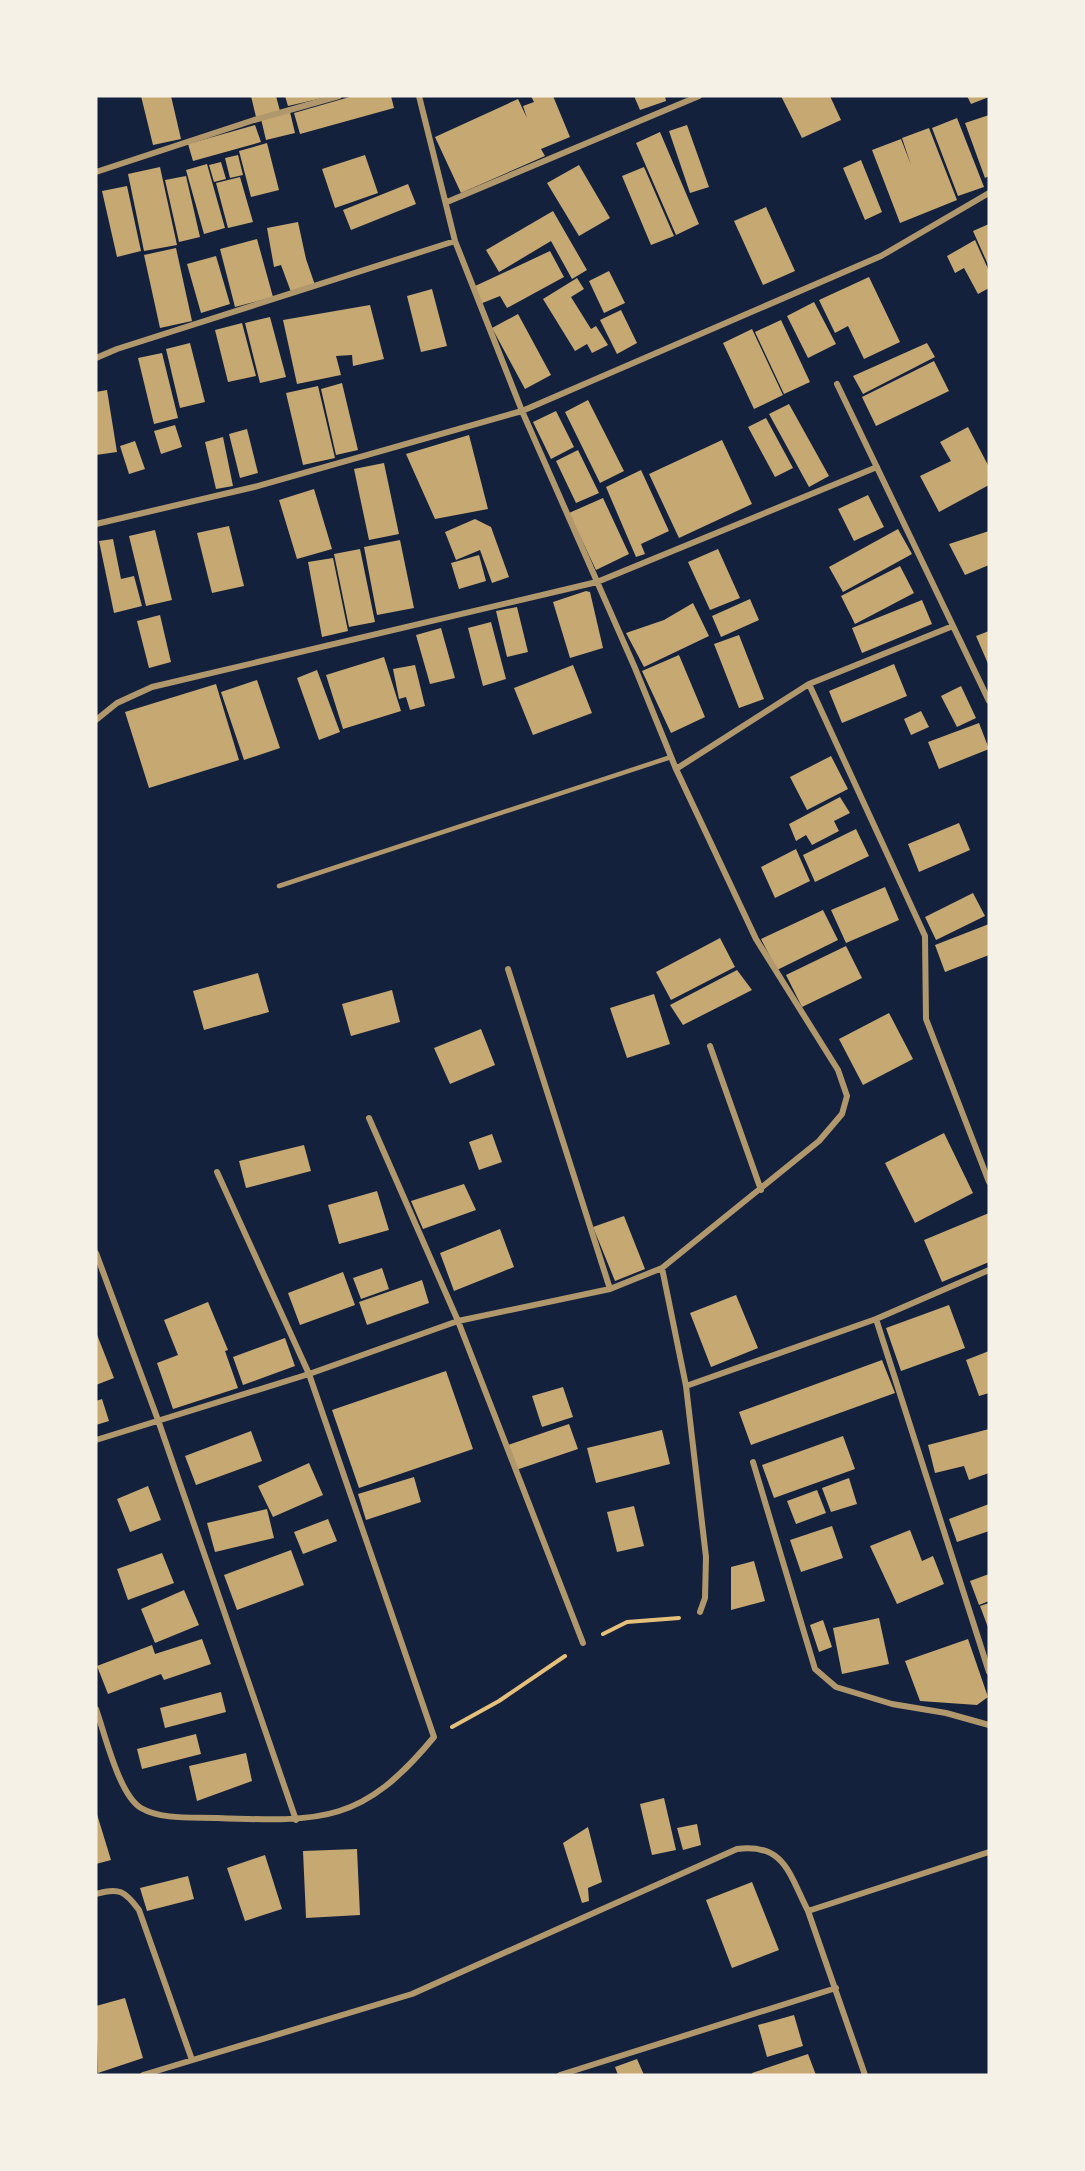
<svg xmlns="http://www.w3.org/2000/svg" width="1085" height="2171" font-family="Literata,serif">
	<rect width="100%" height="100%" fill="#14213d"/>
	<path fill="#c6a872" d="M141,96H171L181,139L153,145Z
		M251,96H276L280,111L256,117Z
		M285,96H327V97L288,106Z
		M353,96H391L394,108L300,134L294,113Z
		M531,96H553L570,137L541,149L545,156L461,193L435,137L518,99L527,118L523,106L534,102Z
		M634,96H665L666,101L640,110Z
		M781,96H830L841,120L802,138Z
		M967,96H989V97L971,104Z
		M290,112L295,133L266,140L261,119Z
		M989,115V176L985,178L965,123Z
		M957,118L984,187L958,196L932,128Z
		M255,125L261,142L193,161L188,144Z
		M687,125L709,187L690,193L669,131Z
		M929,128L957,200L900,223L872,150L901,139L911,165L902,138Z
		M660,132L699,224L676,235L636,143Z
		M267,143L279,190L251,197L239,151Z
		M238,155L243,175L230,178L225,158Z
		M365,155L378,193L335,208L322,169Z
		M861,160L882,212L865,220L843,168Z
		M221,162L226,179L214,182L209,165Z
		M207,164L225,228L204,234L186,170Z
		M579,165L610,218L579,236L547,183Z
		M160,167L177,245L144,251L128,174Z
		M644,167L674,236L651,245L622,176Z
		M186,176L200,237L179,242L165,180Z
		M240,177L253,222L228,228L216,183Z
		M408,184L416,204L351,230L343,210Z
		M127,186L141,251L117,257L102,191Z
		M766,207L795,271L763,285L734,221Z
		M553,211L587,270L572,279L551,241L499,272L486,250Z
		M298,222L306,259L315,285L291,292L281,265L274,267L267,228Z
		M989,224V267L973,231Z
		M257,239L273,297L235,307L220,249Z
		M975,240L989,271V288L978,294L964,268L955,273L947,256Z
		M176,248L192,321L160,328L144,255Z
		M550,251L564,277L507,308L500,296L480,304L473,287Z
		M216,256L230,304L201,313L187,264Z
		M609,271L625,303L604,313L589,281Z
		M869,277L900,342L864,359L848,326L835,333L819,300Z
		M577,278L584,289L571,297L591,329L596,326L608,345L592,353L587,344L575,351L543,299Z
		M432,289L447,346L421,352L407,296Z
		M814,302L836,344L808,358L787,316Z
		M370,305L384,359L353,366L352,355L336,356L341,375L297,384L283,320Z
		M621,310L637,343L617,354L600,320Z
		M518,314L551,375L525,389L492,328Z
		M270,317L286,377L260,383L245,323Z
		M781,320L810,382L784,394L755,332Z
		M242,323L256,376L228,382L215,330Z
		M752,329L783,395L754,409L723,343Z
		M190,343L205,402L180,408L166,349Z
		M927,343L935,357L863,394L853,376Z
		M162,353L178,418L154,424L138,358Z
		M934,361L949,391L876,426L862,397Z
		M342,383L358,450L336,455L321,389Z
		M318,386L335,458L303,465L286,393Z
		M107,390L117,452L96,455V392Z
		M588,400L624,471L600,483L565,412Z
		M789,404L829,476L809,487L769,414Z
		M556,411L574,447L551,459L533,422Z
		M766,418L793,468L775,477L748,427Z
		M175,425L182,447L161,454L154,431Z
		M968,427L989,467V485L939,512L920,476L951,461L940,442Z
		M247,429L258,473L240,478L229,434Z
		M469,435L488,509L435,519L406,454Z
		M223,437L233,486L216,489L205,442Z
		M722,440L752,504L679,538L649,474Z
		M135,441L145,469L129,474L120,446Z
		M578,450L599,493L576,503L556,461Z
		M384,463L399,534L369,540L354,469Z
		M641,470L669,531L641,544L645,554L636,557L606,487Z
		M314,489L332,549L297,559L279,500Z
		M868,495L884,527L854,541L838,509Z
		M603,498L629,554L596,570L569,513Z
		M475,519L491,527L509,577L492,583L480,550L456,560L445,532Z
		M229,526L244,586L212,593L197,533Z
		M898,529L912,554L843,592L829,567Z
		M155,530L172,600L146,606L129,536Z
		M989,531V565L965,575L949,544Z
		M113,539L121,579L134,576L142,606L114,613L99,541Z
		M400,540L414,608L377,615L364,547Z
		M360,549L375,622L349,627L334,554Z
		M718,549L740,598L710,610L688,562Z
		M479,555L486,581L459,589L451,563Z
		M333,558L348,631L322,637L308,562Z
		M900,566L914,593L855,624L841,596Z
		M586,591L590,592L603,648L570,658L553,602Z
		M750,599L759,620L721,637L712,616Z
		M922,600L932,624L862,653L852,628Z
		M693,603L709,636L644,667L626,633L664,620Z
		M517,607L528,652L507,657L496,611Z
		M160,615L171,662L149,668L137,621Z
		M491,622L506,679L483,686L468,628Z
		M441,628L455,678L430,684L416,635Z
		M989,631V666L976,636Z
		M739,635L764,699L739,708L714,644Z
		M679,655L705,717L671,733L642,671Z
		M384,657L401,711L343,729L326,675Z
		M894,664L907,696L842,723L829,691Z
		M415,665L425,706L410,710L406,697L399,699L393,669Z
		M573,665L592,713L533,735L514,688Z
		M317,670L340,732L319,740L297,678Z
		M257,680L280,748L244,760L221,692Z
		M216,684L239,760L149,788L125,712Z
		M961,686L976,718L957,727L941,696Z
		M921,711L929,727L911,735L904,719Z
		M979,723L989,749L939,769L928,742Z
		M831,756L848,789L807,810L790,777Z
		M840,797L850,813L834,821L839,831L812,845L806,835L796,841L789,824Z
		M959,823L970,850L919,872L908,844Z
		M856,829L869,856L815,882L803,855Z
		M796,849L810,881L775,898L761,867Z
		M885,887L899,920L846,943L831,910Z
		M973,893L985,916L936,940L925,917Z
		M823,910L838,940L777,970L761,939Z
		M989,924V955L945,972L935,945Z
		M720,938L735,967L671,1000L656,972Z
		M846,946L862,978L802,1007L786,975Z
		M737,970L752,990L683,1025L670,1005Z
		M258,973L269,1012L204,1030L193,991Z
		M392,990L400,1022L351,1036L342,1004Z
		M654,994L670,1044L627,1058L610,1008Z
		M889,1013L913,1059L863,1085L839,1039Z
		M481,1029L495,1065L450,1084L434,1048Z
		M944,1133L973,1193L915,1223L885,1163Z
		M492,1134L502,1162L479,1170L469,1142Z
		M304,1145L311,1171L246,1188L239,1161Z
		M464,1184L476,1210L423,1229L411,1201Z
		M377,1191L389,1230L339,1244L328,1205Z
		M989,1213V1262L942,1282L924,1240Z
		M624,1216L645,1269L615,1281L593,1227Z
		M500,1229L514,1267L454,1291L440,1253Z
		M382,1268L389,1289L361,1299L353,1278Z
		M343,1272L355,1305L300,1325L288,1293Z
		M422,1280L429,1303L367,1325L359,1302Z
		M736,1295L758,1348L711,1367L690,1313Z
		M208,1302L228,1350L225,1351L238,1388L173,1409L157,1363L178,1355L164,1320Z
		M949,1305L965,1348L901,1371L886,1328Z
		M96,1332L114,1378L96,1385Z
		M285,1338L295,1366L243,1385L233,1357Z
		M989,1351V1393L979,1396L966,1360Z
		M882,1360L895,1393L751,1445L739,1412Z
		M446,1371L473,1449L359,1488L332,1410Z
		M563,1387L573,1417L542,1427L532,1396Z
		M102,1399L109,1421L96,1425V1401Z
		M569,1424L578,1449L516,1470L508,1445Z
		M989,1429V1473L969,1480L964,1466L935,1473L928,1445Z
		M662,1430L670,1464L596,1483L587,1448Z
		M251,1431L262,1461L196,1485L185,1456Z
		M843,1436L855,1469L774,1498L762,1465Z
		M309,1463L323,1495L273,1517L258,1486Z
		M414,1477L421,1502L366,1520L358,1494Z
		M849,1478L857,1504L831,1512L822,1488Z
		M148,1486L161,1520L130,1532L117,1499Z
		M817,1490L826,1513L796,1524L787,1501Z
		M989,1504V1531L957,1542L949,1519Z
		M634,1506L644,1546L617,1552L607,1512Z
		M267,1509L274,1538L215,1552L207,1523Z
		M328,1519L337,1541L303,1554L294,1532Z
		M832,1526L843,1558L801,1572L790,1540Z
		M910,1530L922,1561L933,1556L944,1584L897,1604L870,1546Z
		M291,1550L304,1585L237,1610L224,1575Z
		M162,1553L174,1583L128,1600L117,1569Z
		M754,1561L765,1601L731,1610V1567Z
		M989,1574V1601L979,1605L970,1581Z
		M184,1590L199,1625L155,1643L141,1609Z
		M989,1603V1630L980,1606Z
		M879,1618L889,1664L842,1674L833,1628Z
		M823,1620L832,1647L819,1652L810,1625Z
		M202,1639L211,1664L164,1680L161,1674L108,1694L97,1666L152,1645L155,1654Z
		M968,1639L988,1697L977,1705L920,1701L905,1661Z
		M221,1692L226,1712L165,1728L160,1708Z
		M196,1734L201,1754L142,1769L137,1749Z
		M246,1753L252,1781L197,1801L189,1766Z
		M664,1798L676,1850L652,1855L640,1804Z
		M96,1811L111,1860L96,1864Z
		M697,1824L701,1845L683,1850L677,1828Z
		M588,1827L602,1882L588,1888L589,1901L582,1903L563,1843Z
		M357,1849L360,1915L306,1918L303,1851Z
		M265,1855L282,1909L245,1921L227,1868Z
		M188,1876L194,1899L147,1911L140,1888Z
		M752,1882L779,1950L732,1968L706,1900Z
		M125,1998L143,2058L98,2073L96,2006Z
		M794,2015L803,2046L767,2057L758,2025Z
		M808,2054L816,2075H753L752,2073Z
		M637,2059L644,2075H618L615,2067Z"/>
	<g fill="none" stroke-linecap="round" stroke-linejoin="round">
		<path stroke="#e5c07b" stroke-width="4" d="M603,1634L627,1622L679,1618
			M452,1727L499,1701L565,1656"/>
		<path stroke="#b1986c" stroke-width="4.5" d="M279,886L671,757"/>
		<path stroke="#b1986c" stroke-width="6" d="M96,172L254,120L339,96
			M447,202L699,96
			M96,358L117,349L455,241
			M837,384L989,701
			M96,524L254,487L522,411L881,256L989,193
			M809,684L925,936L926,1019L989,1182
			M96,720L117,703L152,687L597,582L877,467
			M676,769L809,684L953,626
			M508,969L610,1289
			M710,1046L761,1190
			M369,1118L458,1321L583,1643
			M96,1253L158,1420L296,1820
			M662,1268L686,1386L706,1557L705,1598L700,1612
			M876,1319L989,1672
			M686,1386L876,1319L989,1270
			M96,1440L309,1374L458,1321L610,1289L662,1268L819,1141L842,1114L847,1096L838,1070L756,939L676,769L635,668L522,411L455,241L419,96
			M753,1462L815,1669L836,1687L892,1704L946,1713L989,1725
			M96,1709C105,1734 119,1795 141,1808C161,1820 194,1817 217,1818C323,1822 363,1823 434,1737L309,1374L217,1172
			M96,1894C119,1887 125,1891 139,1910L192,2060
			M143,2075L412,1994L737,1849C785,1843 789,1874 808,1911
			M560,2075L836,1988
			M865,2075L808,1911L989,1852"/>
	</g>
	<rect width="1085" height="2171" fill="none" stroke="#f6f1e7" stroke-width="195"/>
</svg>
